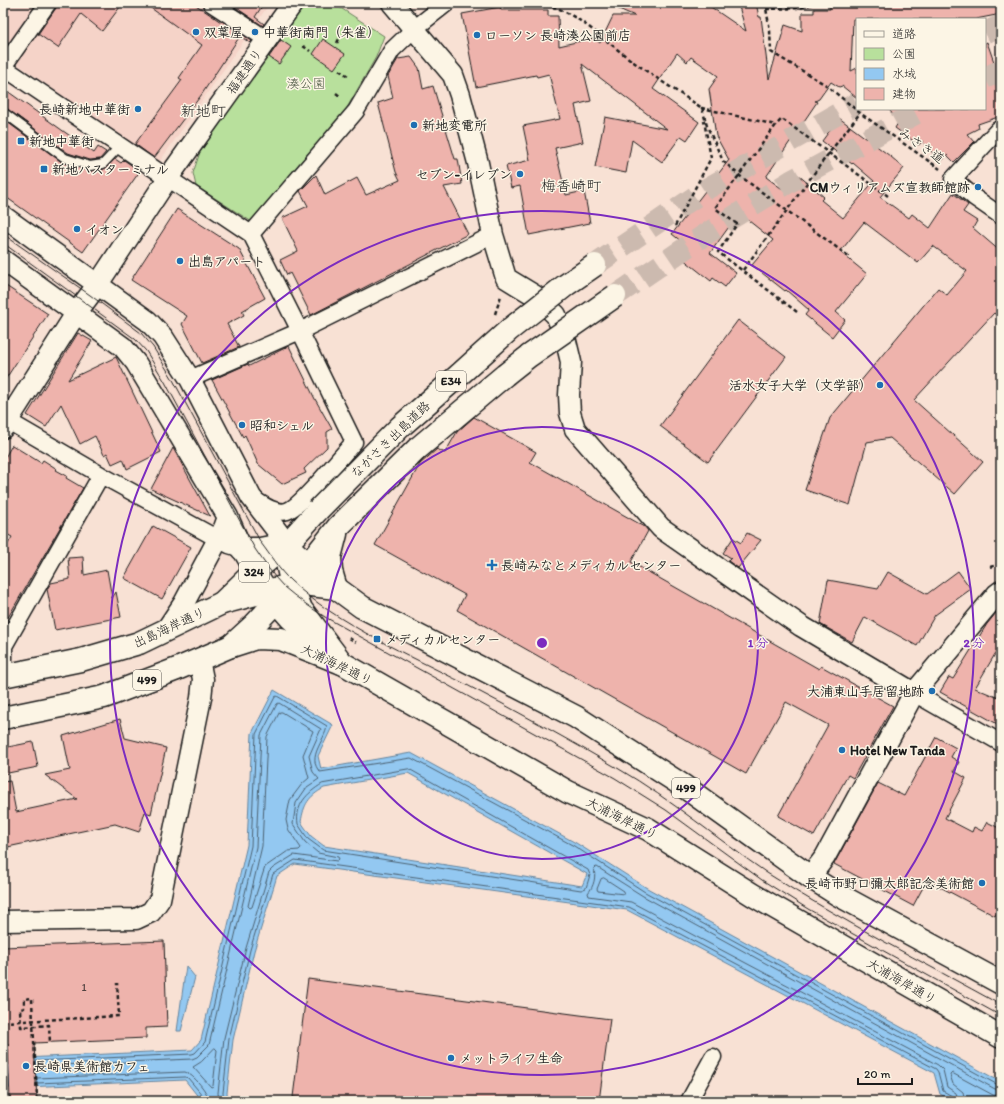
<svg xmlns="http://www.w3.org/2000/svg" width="1004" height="1104" font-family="Itim,'Klee One',sans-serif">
	<rect width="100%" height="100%" fill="#f8e1d4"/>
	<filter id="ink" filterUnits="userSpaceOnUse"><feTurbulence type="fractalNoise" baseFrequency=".025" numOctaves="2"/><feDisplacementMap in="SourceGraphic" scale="8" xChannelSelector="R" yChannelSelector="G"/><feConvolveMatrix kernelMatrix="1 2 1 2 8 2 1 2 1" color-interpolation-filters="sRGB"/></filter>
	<g filter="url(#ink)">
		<path fill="#f5d3c8" d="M3,3H270L158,164L3,54Z"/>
		<path fill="#b8e09c" stroke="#6a7e5c" d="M303,3H333L384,36L376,57L344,113L297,166L252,222L196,186L193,173L200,152Z"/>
		<path fill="#93c8f1" stroke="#63839c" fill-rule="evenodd" d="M274,690L333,725L318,756L321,769L411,753L576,843L647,888L1001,1082V1101H953L940,1094L934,1073L627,910L295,864L277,876L254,951L233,1040L227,1093L228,1101H200V1099L185,1080L3,1088V1059L192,1050L201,1040L247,845L252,733ZM408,773L587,874L582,886L324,846L311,836L301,822C304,804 308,797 324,788Z
			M186,966L195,977L181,1031H177Z"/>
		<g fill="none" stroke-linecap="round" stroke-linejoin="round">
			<path stroke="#4c6171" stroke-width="1" d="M280,712H282L313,731L303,755L309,778L302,784L290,800L286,820L288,829L301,848L299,850L288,851L265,867L252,907L250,908L248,906L262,846L267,737Z
				M409,769L588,870L590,875L586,888L581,890L323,850L308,839L298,824C295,805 307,793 322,784Z
				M604,878L624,891V894L598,891L597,889L601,879Z
				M215,1048L217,1050L213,1086L211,1087L193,1067L201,1062Z
				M36,1061L192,1054L195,1053L205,1042L251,846L256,734L275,697L277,696L327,726C325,741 306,757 320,772L411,758L574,846L645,892L998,1085H1001
				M36,1066L192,1059L197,1057L209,1045L256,847L261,735L277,704L279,703L321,729L309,756L313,772L319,779L307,787L296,803L293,824L305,842L318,853L338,857L339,859L337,861L294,855L273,868L269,872L246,948L224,1038L218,1093L219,1101
				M37,1078L185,1072C193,1074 209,1093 209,1101
				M37,1083L185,1077L188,1078L203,1096L204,1101
				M224,1101L223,1093L229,1039L250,950L273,874L295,860L629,907L936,1069L938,1072L943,1091L952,1096L954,1101
				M959,1101L956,1093L947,1087L943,1070L938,1065L631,902L589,896L588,893C594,886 596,877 594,868L597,867L643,896L995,1089L1001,1090
				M965,1101L963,1092L953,1084L950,1075L952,1073L993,1095L1001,1096"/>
		</g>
		<path fill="#eeb3ac" stroke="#1c1c1c" d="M58,3H123L102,31L81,14L58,48L38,34L56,8Z
			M144,3H193L221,22L222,21L252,41L250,43L240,36L202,94L154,158L135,144L182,80L179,78L202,45Z
			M233,3H264L255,17L264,24L263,26L232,5Z
			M605,3H705L746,31L738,3H756L759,17H761L769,79L785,25L802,31V13H814V9H830V3H1001V14L976,19H853L851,71L857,68V98L842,86L839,87L831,82L819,99L815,101L817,102L766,177L785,191L797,174L824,197L821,200L843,218L874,181L853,163L852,164L822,141L839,118L890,156L904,168L880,197L909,218L912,214L930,228L953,193L968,205L963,212L977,221L973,228L1001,252V319L994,313L914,400L983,462L955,494L890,438L867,442L850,505L805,490L830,418L938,288L947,295L967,271L933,246L918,263L864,222L840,252L867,274L836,312L845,320L832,337L805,315L809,310L786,290L785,291L752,265L773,240L739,213L710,253L736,273L725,287L713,278L711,281L678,255L686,245L672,234L729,160L716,136L709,89L718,76L691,57L687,62L677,53L653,89L699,122L687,140L681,136L662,162L632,140L626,173L595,167L605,117L667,129L582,64L591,101L575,105L583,142L555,148L566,195L584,191L590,223L529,235L520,186L511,188L506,166L530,160L523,126L560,119L549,74L537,77L536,75L476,87L462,14L500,7L501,10H548V16H558L559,46L593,38L600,43L613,16H635Z
			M323,39L345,54L334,69L313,54Z
			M281,40L291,47L279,64L269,57Z
			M987,42L1001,82V116L978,124L979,128L967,134L974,142L954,162L947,155L940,161L922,141L919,145L895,128L898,123L889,109H985V43Z
			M411,57L419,68L423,89L433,86L455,159H458L462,184L444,187L468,234L311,315L290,273L287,275L280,260L298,251L282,218L308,206L300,191L316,175L325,195L357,178L366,195L400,180L396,172L378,103L393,98L388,76L398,59Z
			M3,88L94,153L98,147L106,152L100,159L90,160L68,153L6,108L3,107Z
			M3,119L63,163L91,171L104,169L115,159L121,163L124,160L140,171L83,252L3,195Z
			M177,209L239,249L265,298L242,311L244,315L227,324L239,347L202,363L182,324L187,316L131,280Z
			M3,284L48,314L3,383Z
			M738,320L786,357L708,462L660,426Z
			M78,333L92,341L68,380L116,357L161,452L127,469L123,459L112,464L107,453L104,455L95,436L80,444L61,404L46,427L27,415Z
			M289,346L315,399L332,429L327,432V447L304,469L306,473L282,484L258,464L245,435L243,437L212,380L248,364L249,366Z
			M474,417L536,452L530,462L645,527L648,531L631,562L819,669L821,666L893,706L853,778L848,775L814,836L778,816L828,725L786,702L746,774L457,610L465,595L375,545L420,464L437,449L445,453L457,432Z
			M12,445L41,463L43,460L57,469L56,470L67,476L66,478L83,488L3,626V552L12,537L3,532V461Z
			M173,448L210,516L151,489Z
			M153,526L191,547L162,599L124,578Z
			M747,533L761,540L738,568L728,561L731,558L723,553L733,538L741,543Z
			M83,557L84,575L107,570L112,598L116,592L121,617L55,630L47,589L51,583L70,579L68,558Z
			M958,571L971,589L935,615L917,646L865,617L852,642L820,624L828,580L878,589L888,572L927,594Z
			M1001,607V644L975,688L1001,699V726L940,692L949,677L953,679L987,624Z
			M120,719L125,738L166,748L151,814L145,812L139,832L115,824L3,848V782L10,781L16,812L77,799L45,775L70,770L63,736Z
			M936,737L956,748L951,757L959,762L954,771L966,778L945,818L972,832L974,827L982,831L987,822L1001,829V905L995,916L927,880L913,906L834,864L878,783L904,796Z
			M33,742L38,767L3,774V748Z
			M164,941L167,1027L146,1028V1038L34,1043L37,1101H10L8,1044H3V947Z
			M308,979L610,1019L599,1101H326L293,1097Z"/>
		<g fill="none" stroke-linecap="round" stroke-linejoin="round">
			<path stroke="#ccbaaf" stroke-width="22" stroke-dasharray="22 11" stroke-linecap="butt" d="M985,33L1001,25
				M985,78L1001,70
				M595,265L708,188L857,103
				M615,296L703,236L791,181L924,109"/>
			<defs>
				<path id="service" d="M3,112L65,158L90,166L103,164L120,146"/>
				<path id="minor" d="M211,3L266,39
					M3,67L251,234L300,331L354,442C341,456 301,507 287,511C276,514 264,506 255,500
					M3,67L48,3
					M1001,128L998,130L953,179L975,198L1001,216
					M251,234L356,111L392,50L414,29L447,3
					M190,379L300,331L493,235
					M3,418L101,475L229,545L242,549
					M4,676V646L101,475
					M914,693L1001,743
					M689,1101L713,1057"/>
				<path id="tertiary" d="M392,3L453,75L460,95L478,163L493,235L506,278L534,295L556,315L565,337L571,362L569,395L570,413L575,429L661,528L801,626L914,693
					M3,216L148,321L163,337L190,379L251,497L287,544L336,588
					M3,260L123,347L136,363L228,517L242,549L255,571L276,603L290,619L326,650
					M3,428L77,312L98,284L168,178L293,3
					M166,630L184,603L224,528L228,517
					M810,877L825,857L914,693L997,594L1001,591
					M3,921L136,919L151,912L160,899L201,698L203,679L199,660"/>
				<path id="trunk" d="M3,676L81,660L139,643L222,603L279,588L292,585H311L336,588L362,607L576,717L682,785L810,877L837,894L1001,983
					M3,718L104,697L177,669L231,646L256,638L281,639L342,663L568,792L648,829L753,895L845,948L1001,1037"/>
				<path id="motorway" d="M287,544L286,555L288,568L292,585L301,609L342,663
					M242,549H260L286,544
					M336,588L331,571L330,557L336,534
					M222,603L255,571L287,544L318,510
					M231,646L253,626L292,585L338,527L417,449L505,375"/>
			</defs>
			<use href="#service" stroke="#1c1c1c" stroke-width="11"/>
			<use href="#minor" stroke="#1c1c1c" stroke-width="19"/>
			<use href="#tertiary" stroke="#1c1c1c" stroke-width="23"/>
			<use href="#trunk" stroke="#1c1c1c" stroke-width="25"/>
			<use href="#motorway" stroke="#1c1c1c" stroke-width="25"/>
			<path stroke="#1c1c1c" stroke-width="2.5" stroke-dasharray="4 3" stroke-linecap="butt" d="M539,3C573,7 610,46 638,65C659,80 681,94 702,108L707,126L723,161L740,176L851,258
				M765,3L770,30L771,52L826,85L860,113L940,169
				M1000,3L1001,5
				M766,9L800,8L815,3
				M337,43L339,39
				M1001,44L1000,45L998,60L1001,64
				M303,46L310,51
				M339,70L348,76
				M336,93L340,96
				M702,109V108L776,125
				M675,226L711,158L704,121
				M743,270L829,153L860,113
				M797,312L718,252L737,224L715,208L776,125L782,119L888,196
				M495,314L501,296
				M990,567L1001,564
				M349,638L356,642
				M3,1022L119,1016L117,983
				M37,1101C36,1067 33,1032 32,998L24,999V1008L20,1009L21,1027L49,1025L50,1043"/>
			<use href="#service" stroke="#fcf5e5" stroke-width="8"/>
			<use href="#minor" stroke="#fcf5e5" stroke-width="16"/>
			<use href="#tertiary" stroke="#fcf5e5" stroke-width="20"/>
			<use href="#trunk" stroke="#fcf5e5" stroke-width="22"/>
			<use href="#motorway" stroke="#fcf5e5" stroke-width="22"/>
			<path stroke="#1c1c1c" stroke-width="1" d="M3,234L90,295L141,333L153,347L172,378L261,543C271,556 279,570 291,581C337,624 409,655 465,684C517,711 569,740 619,769C672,800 717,839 767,873C842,921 923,962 1001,1005
				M3,243L135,339L146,351L165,382L255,549C264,562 273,576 284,587C297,598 311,608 325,617L615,778L666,810L762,880L808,909L1001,1016"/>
			<defs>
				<path id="motorway-bridge" d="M505,375L529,356L615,296
					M318,510L400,427L449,384L509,330L566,285L595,265"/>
			</defs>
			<use href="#motorway-bridge" stroke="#1c1c1c" stroke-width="25" stroke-linecap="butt"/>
			<use href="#motorway-bridge" stroke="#fcf5e5" stroke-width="22"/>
		</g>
	</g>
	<g fill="none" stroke="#7b2cbf" stroke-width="2">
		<circle cx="542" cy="643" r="216"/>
		<circle cx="542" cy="643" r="432"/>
	</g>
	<g fill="#1f6fb2" stroke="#fcf5e5" stroke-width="1.5">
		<circle cx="196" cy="32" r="4"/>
		<circle cx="255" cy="32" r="4"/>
		<circle cx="477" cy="35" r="4"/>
		<circle cx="138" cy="109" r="4"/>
		<circle cx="414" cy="125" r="4"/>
		<rect x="17" y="137" width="8" height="8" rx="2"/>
		<rect x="40" y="165" width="8" height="8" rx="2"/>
		<circle cx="520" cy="174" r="4"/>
		<circle cx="978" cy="187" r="4"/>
		<circle cx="77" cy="229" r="4"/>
		<circle cx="180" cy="261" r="4"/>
		<circle cx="880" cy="385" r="4"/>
		<circle cx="242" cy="425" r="4"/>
		<path d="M490 559h4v4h4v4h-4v4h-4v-4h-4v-4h4z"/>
		<rect x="373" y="635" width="8" height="8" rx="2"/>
		<circle cx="932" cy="691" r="4"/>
		<circle cx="842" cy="750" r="4"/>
		<circle cx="982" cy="883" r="4"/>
		<circle cx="451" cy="1058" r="4"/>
		<circle cx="26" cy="1066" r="4"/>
	</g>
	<g text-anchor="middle" stroke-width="3" stroke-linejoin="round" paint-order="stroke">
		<g font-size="11" fill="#504240">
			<text x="84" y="991">1</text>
		</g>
		<g fill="#fcf5e5" stroke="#5f5d58" stroke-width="1">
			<rect x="436" y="371" width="30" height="20" rx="3"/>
			<rect x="239" y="562" width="30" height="20" rx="3"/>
			<rect x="133" y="670" width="28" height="20" rx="3"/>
			<rect x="672" y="778" width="28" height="20" rx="3"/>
		</g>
		<g font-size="12" font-weight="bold" fill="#1c1c1c">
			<text x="451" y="385">E34</text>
			<text x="254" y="576">324</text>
			<text x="147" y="684">499</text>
			<text x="686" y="792">499</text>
		</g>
		<g font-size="13" font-weight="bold" fill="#1c1c1c" stroke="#fcf5e5" text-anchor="start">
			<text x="204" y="37">双葉屋</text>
			<text x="263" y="37">中華街南門（朱雀）</text>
			<text x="485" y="40">ローソン 長崎湊公園前店</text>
			<text x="130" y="114" text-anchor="end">長崎新地中華街</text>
			<text x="422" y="130">新地変電所</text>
			<text x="29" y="146">新地中華街</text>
			<text x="52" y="174">新地バスターミナル</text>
			<text x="512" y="179" text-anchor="end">セブン-イレブン</text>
			<text x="970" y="192" text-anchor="end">CMウィリアムズ宣教師館跡</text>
			<text x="85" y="234">イオン</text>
			<text x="188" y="266">出島アパート</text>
			<text x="872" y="390" text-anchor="end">活水女子大学（文学部）</text>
			<text x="250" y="430">昭和シェル</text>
			<text x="501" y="570">長崎みなとメディカルセンター</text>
			<text x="385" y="644">メディカルセンター</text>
			<text x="924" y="696" text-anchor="end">大浦東山手居留地跡</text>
			<text x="850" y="755">Hotel New Tanda</text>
			<text x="974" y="888" text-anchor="end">長崎市野口彌太郎記念美術館</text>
			<text x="459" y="1063">メットライフ生命</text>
			<text x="34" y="1071">長崎県美術館カフェ</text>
		</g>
		<g font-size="13" fill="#1c1c1c" stroke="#fcf5e5">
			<text transform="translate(244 71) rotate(-55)" y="5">福建通り</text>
			<text transform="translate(922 145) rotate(35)" y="5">みさき道</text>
			<text transform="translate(390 439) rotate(-44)" y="5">ながさき出島道路</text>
			<text transform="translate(169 627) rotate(-25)" y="5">出島海岸通り</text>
			<text transform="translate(337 664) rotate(26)" y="5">大浦海岸通り</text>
			<text transform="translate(622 818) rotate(27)" y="5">大浦海岸通り</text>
			<text transform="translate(902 981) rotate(30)" y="5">大浦海岸通り</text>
		</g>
		<g font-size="13" fill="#4b5742" stroke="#fcf5e5">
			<text x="306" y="88">湊公園</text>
		</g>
		<g font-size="15" fill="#1c1c1c" stroke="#fcf5e5">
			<text x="203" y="116">新地町</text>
			<text x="571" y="191">梅香崎町</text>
		</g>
	</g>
	<circle cx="542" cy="643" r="6" fill="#7b2cbf" stroke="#fcf5e5" stroke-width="2"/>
	<g font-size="12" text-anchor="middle" font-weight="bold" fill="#7b2cbf" stroke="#fcf5e5" stroke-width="3" stroke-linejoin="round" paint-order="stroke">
		<text x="758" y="647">1 分</text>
		<text x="974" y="647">2 分</text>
	</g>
	<rect width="1004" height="1104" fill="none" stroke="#fcf5e5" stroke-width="16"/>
	<rect x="8" y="8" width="988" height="1088" fill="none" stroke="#1c1c1c" stroke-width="1.5" filter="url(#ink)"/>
	<rect x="856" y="18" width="130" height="92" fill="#fcf5e5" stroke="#a29e95"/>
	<rect x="864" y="31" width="20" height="6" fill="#fcf5e5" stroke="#a29e95"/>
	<text x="892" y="38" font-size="12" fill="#1c1c1c">道路</text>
	<rect x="864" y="48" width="20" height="12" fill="#b8e09c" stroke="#a29e95"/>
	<text x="892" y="58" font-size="12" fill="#1c1c1c">公園</text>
	<rect x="864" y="68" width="20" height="12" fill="#93c8f1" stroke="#a29e95"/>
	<text x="892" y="78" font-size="12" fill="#1c1c1c">水域</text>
	<rect x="864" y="88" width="20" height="12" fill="#eeb3ac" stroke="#a29e95"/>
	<text x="892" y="98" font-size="12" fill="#1c1c1c">建物</text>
	<path d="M858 1078v6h54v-6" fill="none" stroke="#1c1c1c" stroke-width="2"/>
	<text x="864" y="1078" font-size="12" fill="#1c1c1c" stroke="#fcf5e5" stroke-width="3" paint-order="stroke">20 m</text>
</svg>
